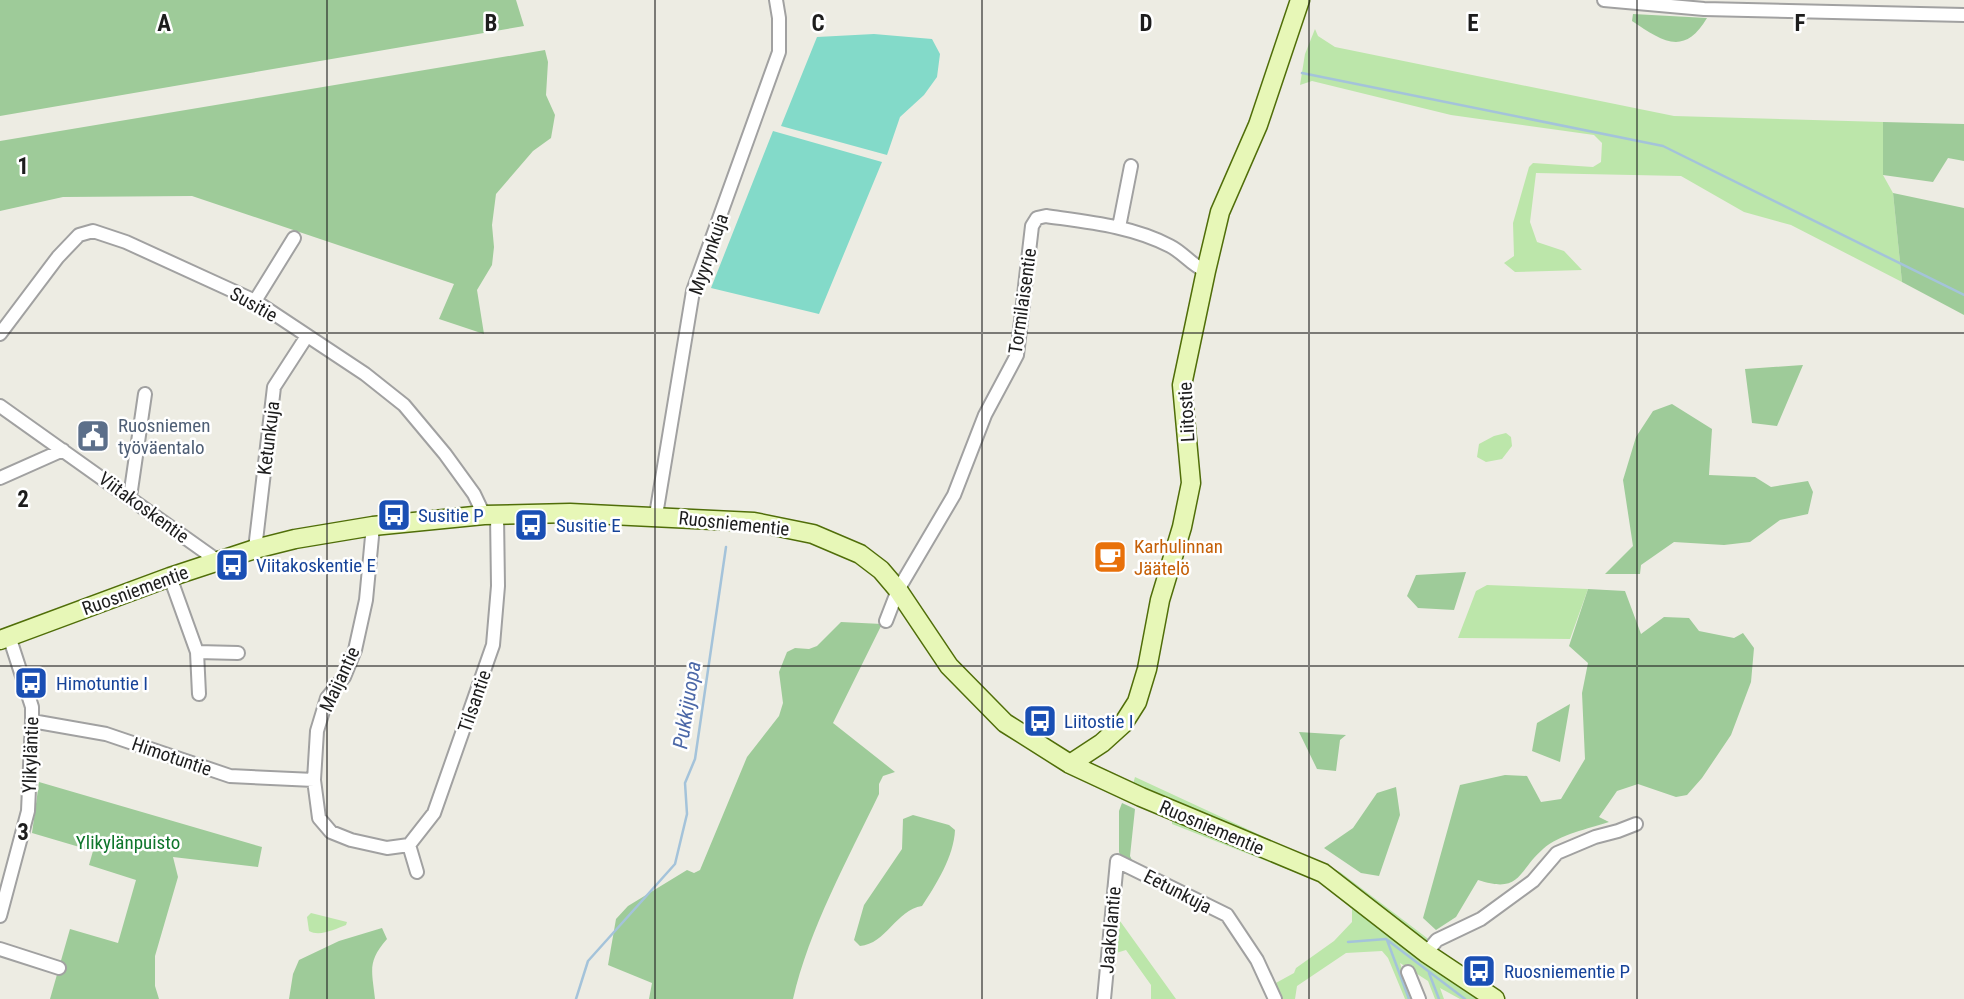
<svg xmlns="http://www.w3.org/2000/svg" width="1964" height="999" font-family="'Roboto Condensed',sans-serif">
	<rect width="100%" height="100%" fill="#edece3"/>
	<path fill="#bce6aa" d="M1315,29L1318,36L1335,47L1674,116L1883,122V175L1893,193L1902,282L1791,225L1744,212L1681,176L1536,173L1530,222L1537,242L1564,251L1582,270L1515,272L1504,263L1514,256L1513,223L1529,167L1533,163L1593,167L1601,162L1602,143L1594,135L1451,115L1312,81L1300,85L1305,54Z
		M1506,433L1511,437L1512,446L1502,459L1486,462L1477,457L1479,444L1494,436Z
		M1487,585L1588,589L1570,639L1458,638L1476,591Z
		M1135,777L1340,872L1431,941L1422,942L1343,877L1287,849L1174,805L1133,784Z
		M1172,821L1185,824L1332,886L1423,961L1478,999H1460L1440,988L1444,999H1435L1428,981L1400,963L1412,999H1405L1388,958L1382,951L1346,953L1297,986L1295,999H1280L1274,984L1294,973L1296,968L1334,941L1352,922V909L1320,882L1172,824Z
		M311,913L347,922L346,925C335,929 320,937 309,931L307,917Z
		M1120,921L1176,999H1151V985L1126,950L1116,953Z"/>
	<path fill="#9ecb99" d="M0,0H516L524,26L0,116Z
		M1633,14L1707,18C1684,57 1662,41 1632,21Z
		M545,50L548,62L546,95L555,115L551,138L533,151L496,194L492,225L494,247L492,265L477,290L484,334L439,319L454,284L192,196L63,197L0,211V141Z
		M1883,122L1964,124V161L1948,158L1933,182L1883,175Z
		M1893,193L1964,208V315L1902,282Z
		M1803,365L1777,426L1752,423L1745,369Z
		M1672,404L1712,429L1709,475L1755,477L1771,487L1808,481L1813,492L1808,514L1780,520L1750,542L1724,545L1674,542L1641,565L1640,574H1605L1633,546L1623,480L1636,437L1653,411Z
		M1466,572L1454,610L1418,608L1407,596L1416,575Z
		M1588,589L1625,591L1641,634L1664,617L1689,618L1699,631L1734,638L1743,633L1754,648L1751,682L1731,735L1702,778L1687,795L1676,797L1638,784L1617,791L1599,817L1609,822C1588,829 1560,834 1543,849C1517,872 1521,894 1478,880L1456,917L1436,930L1423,918L1460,785L1505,775L1527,776L1541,802L1561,799L1585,759L1582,693L1588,663L1569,646Z
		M841,622L882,624L833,723L895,772L883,776L879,784V794C848,859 809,929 793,999H649L652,983L608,965L616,919L628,906L687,870L694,873L700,870L747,757L779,716L783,703L779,672L787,652L795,648L809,649L817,646Z
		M1570,704L1560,762L1532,751L1537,723Z
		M1299,732L1346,735L1340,740L1336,771L1317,769Z
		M39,782L262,847L258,867L173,857L178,877L155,956V986L159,999H50L70,929L118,943L136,880L89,865L93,851L32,833Z
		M1396,787L1400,815L1379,876L1361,873L1324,848L1353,828L1377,793Z
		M1122,803L1135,809L1130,856L1133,862L1121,858L1119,852V811Z
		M913,815L949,825L955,830C954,856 936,885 922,906C896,910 886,944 860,946L854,940L864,905L902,849L903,819Z
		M382,928L387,939C367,962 372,970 375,999H289L293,974L299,960L339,941Z"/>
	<path fill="#83dac9" d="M874,34L932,39L940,54L937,77L924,95L900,117L887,155L781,126L817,37Z
		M773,131L882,162L819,314L711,288Z"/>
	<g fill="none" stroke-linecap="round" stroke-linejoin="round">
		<path stroke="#a4c3da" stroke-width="2.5" d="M1302,73L1663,146L1964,295
			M1387,940L1409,999
			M1348,942L1386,939L1465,999
			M1429,973L1439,999
			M576,999L588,961L675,864L687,814L685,783L695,759L726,547"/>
		<defs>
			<path id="street" d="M1604,0L1704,9L1964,15
				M1119,227L1131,166
				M255,301L294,238
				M0,334L58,257L79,235L93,231L126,242L255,301L365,374L404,405L445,454L474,494L484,515
				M0,406L218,561
				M0,478L63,450
				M130,497L145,394
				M656,515L693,291L779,52V18L776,0
				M373,526L366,600L355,650L344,677L327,698L317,731L314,780L319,818L331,832L351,840L387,848L409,845
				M255,549L274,387L307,336
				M170,577L197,652L238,653
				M886,621L898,590L954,495L985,415L1017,355L1032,226L1037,218L1046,216C1088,222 1132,226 1170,246C1184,253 1192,266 1206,271
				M197,652L199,694
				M32,721L106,734L230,776L314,780
				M417,872L409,845L434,813L493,645L498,586L497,515
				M0,916L28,811L32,721V707L9,636
				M0,949L59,968
				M1426,953L1437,940L1481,919L1533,881L1557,853L1595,837L1618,831L1636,824
				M1408,972L1419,999
				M1104,999L1117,861L1227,915L1257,960L1275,999"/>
			<path id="secondary" d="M0,640L170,577L255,549L295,539L373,526L484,515L570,513L754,522L813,534L860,554L881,570L898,590L949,666L1005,723L1070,764L1141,797L1323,873L1426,953L1495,999
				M1070,764L1102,743L1123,724L1137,702L1147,669L1160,600L1182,527L1191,483L1182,385L1206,271L1220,212L1258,125L1300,0"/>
		</defs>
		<use href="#street" stroke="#a1a1a1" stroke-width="16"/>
		<use href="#secondary" stroke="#506e09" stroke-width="21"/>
		<use href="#street" stroke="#fff" stroke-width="12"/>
		<use href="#secondary" stroke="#e7f7b7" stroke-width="18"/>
	</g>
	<path fill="none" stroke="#1d1d1d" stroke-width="2" stroke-opacity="0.55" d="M327,0V999M655,0V999M982,0V999M1309,0V999M1637,0V999M0,333H1964M0,666H1964"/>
	<defs>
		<symbol id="civic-square" viewBox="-11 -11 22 22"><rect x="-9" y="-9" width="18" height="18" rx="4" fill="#5c6f8a" stroke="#fff"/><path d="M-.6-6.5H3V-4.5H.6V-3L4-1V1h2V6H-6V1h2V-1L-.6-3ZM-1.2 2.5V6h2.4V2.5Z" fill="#fff"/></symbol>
		<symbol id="bus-square" viewBox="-11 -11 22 22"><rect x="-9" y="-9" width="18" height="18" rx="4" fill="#1a4fb4" stroke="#fff"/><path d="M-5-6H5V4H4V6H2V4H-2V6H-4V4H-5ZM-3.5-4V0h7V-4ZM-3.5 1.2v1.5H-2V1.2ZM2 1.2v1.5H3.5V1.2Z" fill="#fff"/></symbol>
		<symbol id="cafe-square" viewBox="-11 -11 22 22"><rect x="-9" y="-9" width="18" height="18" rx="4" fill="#e8710a" stroke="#fff"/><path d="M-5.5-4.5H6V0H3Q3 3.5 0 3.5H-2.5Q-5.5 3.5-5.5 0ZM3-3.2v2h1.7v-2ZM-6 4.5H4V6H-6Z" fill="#fff"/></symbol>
	</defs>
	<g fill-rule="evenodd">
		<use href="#civic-square" x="74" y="417" width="38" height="38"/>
		<use href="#bus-square" x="375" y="496" width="38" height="38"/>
		<use href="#bus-square" x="512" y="506" width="38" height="38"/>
		<use href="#cafe-square" x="1091" y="538" width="38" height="38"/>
		<use href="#bus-square" x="213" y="546" width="38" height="38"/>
		<use href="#bus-square" x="12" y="664" width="38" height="38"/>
		<use href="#bus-square" x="1021" y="702" width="38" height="38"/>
		<use href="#bus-square" x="1460" y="952" width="38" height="38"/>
	</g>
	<g text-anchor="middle" stroke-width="5" stroke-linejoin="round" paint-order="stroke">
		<g font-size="19" fill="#1d1d1d" stroke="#fff">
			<text transform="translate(708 254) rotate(-71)" y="7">Myyrynkuja</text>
			<text transform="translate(1022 301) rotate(-82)" y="7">Tormilaisentie</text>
			<text transform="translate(254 304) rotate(29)" y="7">Susitie</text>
			<text transform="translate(1186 412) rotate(-93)" y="7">Liitostie</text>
			<text transform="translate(268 438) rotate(-83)" y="7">Ketunkuja</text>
			<text transform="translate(144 507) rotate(36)" y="7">Viitakoskentie</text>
			<text transform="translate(734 523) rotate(6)" y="7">Ruosniementie</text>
			<text transform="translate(135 590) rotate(-20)" y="7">Ruosniementie</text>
			<text transform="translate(339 679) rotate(-65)" y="7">Maijantie</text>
			<text transform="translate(474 701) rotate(-71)" y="7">Tilsantie</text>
			<text transform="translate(30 755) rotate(-88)" y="7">Ylikyläntie</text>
			<text transform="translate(172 756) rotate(19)" y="7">Himotuntie</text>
			<text transform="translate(1212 827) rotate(23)" y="7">Ruosniementie</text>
			<text transform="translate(1178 891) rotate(27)" y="7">Eetunkuja</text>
			<text transform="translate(1110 930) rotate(-85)" y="7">Jaakolantie</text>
		</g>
		<g font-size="19" fill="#4e5e75" stroke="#fff" text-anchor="start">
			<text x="118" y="432">Ruosniemen<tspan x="118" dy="22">työväentalo</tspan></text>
		</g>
		<g font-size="19" fill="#164399" stroke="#fff" text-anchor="start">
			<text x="418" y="522">Susitie P</text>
			<text x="556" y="532">Susitie E</text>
			<text x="256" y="572">Viitakoskentie E</text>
			<text x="56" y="690">Himotuntie I</text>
			<text x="1064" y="728">Liitostie I</text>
			<text x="1504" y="978">Ruosniementie P</text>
		</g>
		<g font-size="19" fill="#c56008" stroke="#fff" text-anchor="start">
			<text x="1134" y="553">Karhulinnan<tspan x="1134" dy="22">Jäätelö</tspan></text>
		</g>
		<g font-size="19" fill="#0f762c" stroke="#fff">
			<text x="128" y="849">Ylikylänpuisto</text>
		</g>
		<g font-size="21" font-style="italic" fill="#4d69a8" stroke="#fff">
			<text transform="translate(687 705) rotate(-81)" y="7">Pukkijuopa</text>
		</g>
	</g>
	<g font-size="23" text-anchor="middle" font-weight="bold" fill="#1d1d1d" stroke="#fff" stroke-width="5" stroke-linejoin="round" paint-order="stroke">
		<text x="164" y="31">A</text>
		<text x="491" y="31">B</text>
		<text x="818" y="31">C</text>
		<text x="1146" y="31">D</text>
		<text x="1473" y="31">E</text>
		<text x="1800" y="31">F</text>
		<text x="23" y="174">1</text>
		<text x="23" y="507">2</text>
		<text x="23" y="840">3</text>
	</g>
</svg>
